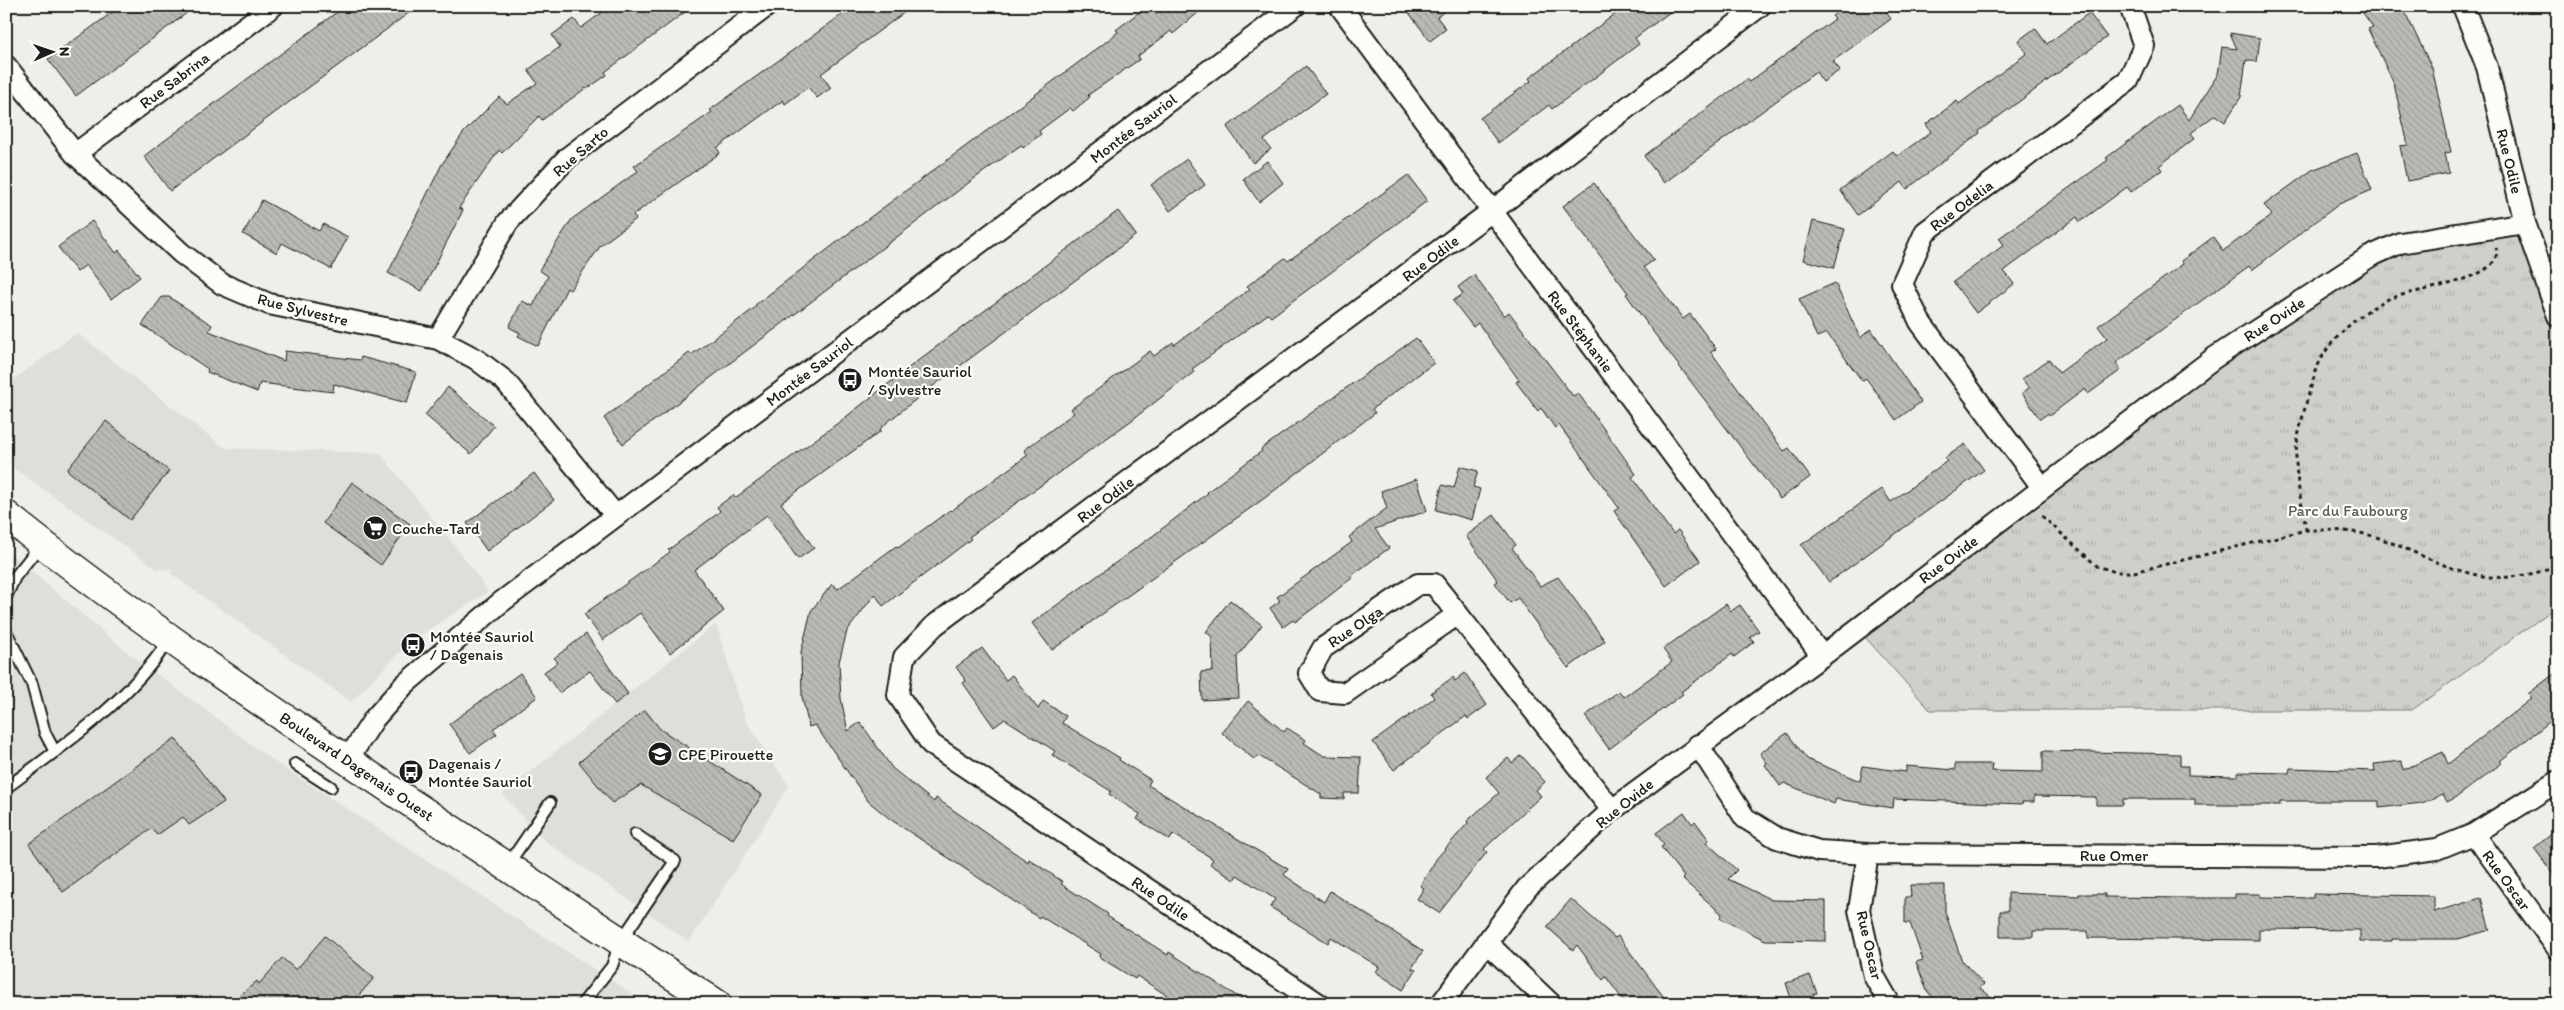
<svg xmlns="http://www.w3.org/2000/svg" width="2564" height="1010" font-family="Itim,sans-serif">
	<defs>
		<pattern id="park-tufts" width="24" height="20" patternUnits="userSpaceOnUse" patternTransform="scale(1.25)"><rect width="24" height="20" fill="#d0cfcc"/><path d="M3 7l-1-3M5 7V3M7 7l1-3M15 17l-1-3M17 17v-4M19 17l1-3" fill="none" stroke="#b2b1af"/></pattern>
		<pattern id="building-back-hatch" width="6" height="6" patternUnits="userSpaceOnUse" patternTransform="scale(1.25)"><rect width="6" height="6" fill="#bbbab6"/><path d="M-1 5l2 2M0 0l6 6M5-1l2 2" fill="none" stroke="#a09f9c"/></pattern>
	</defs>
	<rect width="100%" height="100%" fill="#f0eeea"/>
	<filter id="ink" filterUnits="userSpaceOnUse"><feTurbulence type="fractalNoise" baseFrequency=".02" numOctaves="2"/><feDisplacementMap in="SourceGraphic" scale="10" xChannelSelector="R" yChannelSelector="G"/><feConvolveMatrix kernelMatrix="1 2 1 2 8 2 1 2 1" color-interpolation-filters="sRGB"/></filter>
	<g filter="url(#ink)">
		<path fill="#e0deda" d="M77,333L225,448L380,453L469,564L488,592L411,641L351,702L170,573L173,570L157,569L6,463V385Z
			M6,550L126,651L275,762L648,1004H6Z
			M716,624L746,721L789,786L689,942L544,840L502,794Z"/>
		<path fill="url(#park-tufts)" stroke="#767674" d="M2525,223L2558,316V606L2412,710H1930L1857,628L2369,257Z"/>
		<path fill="url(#building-back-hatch)" stroke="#1c1c1c" d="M121,6H196L76,96L48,59Z
			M345,6H418L170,191L144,156Z
			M611,6H693L605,72L607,75L587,89L586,88L542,120L539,116L502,153L499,150L459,208L463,210L422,291L388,273L442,164L464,132L499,97L507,104L537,83L528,70L560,47L552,35L574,19L581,28Z
			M854,6H913L821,74L831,88L817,98L808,87L785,104L783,100L717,148L720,153L633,215L636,219L601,245L570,290L567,288L538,346L518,336L520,333L509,327L522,301L533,306L548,276L539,270L572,219L638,171L634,166L712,112L710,110Z
			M1147,6H1206L1173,34L1171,31L1138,56L1140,59L1088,95L1090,97L1073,111L1070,108L1039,131L1041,134L1023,148L1021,145L971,181L623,444L604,418L689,353L691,355L756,307L755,305L853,230L1102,45L1118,32L1116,30Z
			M1404,6H1451L1437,17L1446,29L1430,41Z
			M1626,6H1678L1635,38L1639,44L1589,82L1552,109L1549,105L1498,143L1480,118L1531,81L1529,78Z
			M1846,6H1882L1891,19L1833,61L1840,70L1823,82L1816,72L1664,183L1644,156L1747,79L1749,82L1835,19L1832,16Z
			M2358,6H2402L2432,68L2451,152L2445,153L2449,173L2407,181L2400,146L2408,145L2394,84L2368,29L2373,27Z
			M2089,13L2107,37L1979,131L1980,133L1907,189L1902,182L1858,215L1840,190L1893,151L1897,156L1931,132L1926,124L1957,101L1959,104L2027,53L2018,41L2035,28L2047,44Z
			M2230,33L2260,38L2257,62L2246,60L2241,97L2225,122L2215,115L2191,133L2195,138L2159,166L2162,170L2131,192L2127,187L2080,222L2077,217L2004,271L2014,284L1976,313L1953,282L2004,245L1999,238L2108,160L2106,158L2178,105L2189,120L2218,74L2222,47L2237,49Z
			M1306,66L1326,94L1264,140L1271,149L1253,163L1227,127Z
			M2357,153L2372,190L2339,204L2252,270L2249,266L2116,363L2121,370L2088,394L2085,389L2049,416L2047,414L2040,419L2022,393L2029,388L2022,379L2049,359L2059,373L2107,338L2098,326L2183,264L2181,261L2213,237L2223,251L2272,215L2264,205L2312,170Z
			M1187,159L1205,185L1170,211L1151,185Z
			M1267,161L1283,183L1259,202L1243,179Z
			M1408,175L1427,201L1271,317L1268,314L1192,369L1194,372L1132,420L969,537L971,539L883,606L875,594L847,631L839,662L841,699L848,731L860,722L892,768L934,802L936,798L1028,862L1029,859L1063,882L1061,884L1108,914L1107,916L1168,955L1169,952L1249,1004H1180L1137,976L1135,979L1099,957L1101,954L1040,916L1039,918L890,819L868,801L815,725L809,727L802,697L801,652L811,611L832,584L838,589L896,546L898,548L950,510L951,511L1028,455L1024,450L1074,413L1071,409L1150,351L1154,356L1173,342L1174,345L1250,289L1247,286L1285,258L1288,261Z
			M1594,183L1654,260L1644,267L1683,319L1690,314L1716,349L1711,352L1753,410L1784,451L1789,448L1810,477L1780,499L1651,329L1626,294L1628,293L1563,206Z
			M262,200L319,231L323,224L348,237L331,269L282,243L277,253L243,234Z
			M1118,211L1136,235L929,389L890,420L880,429L881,431L781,503L814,548L798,559L767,515L694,570L724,611L687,640L670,653L640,613L603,640L584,614L670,552L668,550L717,514L720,511L717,507L733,495L735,498L842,420L920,359Z
			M92,221L116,253L119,250L140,277L111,299L86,265L77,272L58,247Z
			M1813,221L1845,229L1834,268L1803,260Z
			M1474,275L1504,316L1509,312L1573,396L1578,393L1636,474L1632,477L1673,534L1678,530L1700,561L1666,586L1614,511L1619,508L1559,425L1555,428L1541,408L1538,411L1516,382L1519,380L1478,323L1473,327L1453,301L1463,294L1458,287Z
			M1835,283L1860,338L1871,329L1921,402L1896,420L1866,378L1862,381L1827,333L1817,337L1799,299Z
			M162,297H169L212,325L209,331L284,361L285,351L360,360L361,357L416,372L407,403L334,384L333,392L260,383L257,392L207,372L208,369L142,325Z
			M1416,338L1434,363L1372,409L1375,413L1266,497L1052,650L1032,623L1154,535L1208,493L1207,492L1262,451L1261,449Z
			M448,387L494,426L471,454L425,415Z
			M106,421L169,471L130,520L67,470Z
			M1965,444L1984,470L1829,582L1801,545L1882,489L1891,502L1947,461L1945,458Z
			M1460,466L1478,471L1473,487L1480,489L1472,520L1436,510L1442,485L1454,488Z
			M534,473L554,500L487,551L467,523Z
			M1417,479L1427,511L1375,529L1389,548L1351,576L1352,578L1315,607L1295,622L1293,620L1283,627L1270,608L1280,601L1277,597L1352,542L1349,537L1387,508L1381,491Z
			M352,482L410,524L381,565L323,523Z
			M1494,515L1516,545L1512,548L1540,586L1558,577L1605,641L1568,668L1518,598L1510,603L1495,583L1498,581L1466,536Z
			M1230,600L1262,625L1237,657L1239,698L1202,700L1201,672L1213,671L1212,637L1206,632Z
			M1726,604L1731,611L1740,605L1759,631L1750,637L1754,642L1734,657L1732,654L1681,692L1683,694L1609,749L1585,716L1619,691L1624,697L1672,662L1663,649Z
			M586,634L628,694L615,704L590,671L559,693L544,672L558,662L554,658Z
			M982,648L1006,680L1012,675L1038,709L1043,701L1066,716L1062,723L1120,758L1119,760L1151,780L1148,785L1288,869L1284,875L1324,902L1330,891L1423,951L1412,968L1416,970L1403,990L1376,972L1379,967L1331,937L1328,943L1270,907L1275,899L1237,875L1234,880L1210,864L1213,859L1173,834L1170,840L1137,819L1140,814L1109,794L1111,791L1052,755L1055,751L1005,719L994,727L963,683L966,681L956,667Z
			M2558,671V715L2500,761L2502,763L2457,797L2447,802L2443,794L2422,803L2379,808V801H2280V805H2195V799H2123V805H2096V797L2034,796V802H2022V804L1894,799L1893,808L1836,799L1834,804L1784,783L1780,786L1765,765L1767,763L1760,753L1787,733L1807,759L1860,781L1863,766L1906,772V766L1955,770V764H1992L1991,771L2043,772V751L2180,754V766H2188V775L2238,776V772L2289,773L2290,768L2375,771L2374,764L2402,761L2403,770L2443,752L2448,764L2532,698L2528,694Z
			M520,673L537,697L493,729L497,734L470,753L449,724Z
			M1465,673L1487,705L1468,719L1466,716L1394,770L1373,742L1434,698L1431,693L1453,677L1455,681Z
			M1248,701L1284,732L1287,728L1306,740L1304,743L1324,756L1361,757L1359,793H1344V799L1321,798V794L1259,756L1255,760L1222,733Z
			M645,710L660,729L762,795L733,839L641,785L612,803L579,762Z
			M175,738L224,802L189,825L183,817L157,835L151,829L63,892L29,844Z
			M1521,755L1545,782L1536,790L1541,796L1484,849L1487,852L1439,913L1417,899L1424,888L1420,886L1437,858L1468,823L1467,821L1499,793L1486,777L1508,758L1512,763Z
			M1684,812L1692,824L1695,821L1709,840L1706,842L1737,870L1728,879L1772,900L1826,901V941L1765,940L1720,918L1722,914L1682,879L1684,877L1661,847L1664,845L1656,833Z
			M2558,829V880L2534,848Z
			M1910,885H1945V912L1962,961L1984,984L1980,988L2000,1004H1939L1927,991L1916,962L1923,960L1910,923H1905V897H1911Z
			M2008,893L2079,896V894H2105V897L2184,898H2235V894H2260V897L2313,898V894L2434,896V912L2481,898L2490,930L2458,939H2392V941H2360V930L2259,929V940L2088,938V931H2033V937H2000V911H2008Z
			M1571,899L1615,938L1618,936L1669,1004H1626L1606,977L1603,980L1577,945L1573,950L1547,927Z
			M325,936L374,978L353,1002L345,995L337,1004H230L257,981L259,984L282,958L296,970Z
			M1810,975L1817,993L1813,994L1816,1004H1793L1786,983Z"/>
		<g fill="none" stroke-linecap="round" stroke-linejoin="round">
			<defs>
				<path id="service" d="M6,597L15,577L41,544
					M6,631L32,684L45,733L55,752
					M295,764L331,787
					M6,788C65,744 127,703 169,640
					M507,866L550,803
					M582,1004L612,966L620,942L675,861L635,834"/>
				<path id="minor" d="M1340,6L1822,656
					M2463,6L2487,67L2525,223L2558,316
					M6,66L75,154L181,253L222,284L269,304L438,339L476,359L505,381L616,516
					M75,154L273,6
					M438,339L508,222L567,158L767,6
					M2042,487L1920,322L1902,284L1925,232L2128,81L2144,46L2130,6
					M1458,614L1345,693L1320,691L1309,673L1323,648L1418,584H1434L1612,810
					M1698,745L1745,818L1777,838L1819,851L1868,854L2377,857L2437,849L2474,834L2558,781
					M347,761L374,719L404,685L500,603L1295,6
					M2474,834L2558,949
					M1868,854L1859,910L1874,976L1890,1004
					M1486,942L1551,1004
					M1319,1004L931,744L898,695L904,657L935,625L1492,211L1760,6
					M1441,1004L1527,888L1612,810L1822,656L2214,358L2369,257L2400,243L2525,223"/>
				<path id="secondary" d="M6,515C138,621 279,715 420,809C519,874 617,940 717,1004"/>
			</defs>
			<use href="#service" stroke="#1c1c1c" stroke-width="14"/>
			<use href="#minor" stroke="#1c1c1c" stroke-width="24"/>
			<use href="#secondary" stroke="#1c1c1c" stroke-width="31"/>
			<path stroke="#1c1c1c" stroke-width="3" stroke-dasharray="4 4" stroke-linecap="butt" d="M2042,516L2097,566L2116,572H2134L2306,530C2332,530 2358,530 2382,539C2417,552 2452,573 2490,577C2513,579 2536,573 2558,567
				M2306,530C2302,502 2293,471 2297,443C2299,427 2314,372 2321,359C2331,341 2352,321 2369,310C2376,306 2384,300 2392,298C2414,289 2505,281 2496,248"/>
			<use href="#service" stroke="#fdfcf7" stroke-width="10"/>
			<use href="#minor" stroke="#fdfcf7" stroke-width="20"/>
			<use href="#secondary" stroke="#fdfcf7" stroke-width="28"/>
		</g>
	</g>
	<defs>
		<symbol id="bus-disc" viewBox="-11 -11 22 22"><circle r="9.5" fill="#1c1c1c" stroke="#fdfcf7"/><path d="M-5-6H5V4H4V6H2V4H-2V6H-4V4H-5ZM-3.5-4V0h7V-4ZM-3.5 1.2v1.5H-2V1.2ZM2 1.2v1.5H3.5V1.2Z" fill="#fff"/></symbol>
		<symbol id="supermarket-disc" viewBox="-11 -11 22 22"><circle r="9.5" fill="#1c1c1c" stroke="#fdfcf7"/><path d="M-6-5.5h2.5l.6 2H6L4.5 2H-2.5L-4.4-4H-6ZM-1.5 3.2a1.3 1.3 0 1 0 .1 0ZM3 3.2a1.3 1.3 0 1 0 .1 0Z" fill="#fff"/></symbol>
		<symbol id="school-disc" viewBox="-11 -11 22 22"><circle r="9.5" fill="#1c1c1c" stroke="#fdfcf7"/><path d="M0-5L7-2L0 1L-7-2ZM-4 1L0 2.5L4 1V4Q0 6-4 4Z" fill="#fff"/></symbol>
	</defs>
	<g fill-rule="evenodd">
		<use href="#bus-disc" x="836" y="366" width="28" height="28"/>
		<use href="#supermarket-disc" x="361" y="514" width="28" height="28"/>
		<use href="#bus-disc" x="399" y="631" width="28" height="28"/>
		<use href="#school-disc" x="646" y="740" width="28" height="28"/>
		<use href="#bus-disc" x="397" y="758" width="28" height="28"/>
	</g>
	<g text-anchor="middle" stroke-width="4.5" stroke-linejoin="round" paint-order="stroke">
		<g font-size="16" fill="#1c1c1c" stroke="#fdfcf7">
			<text transform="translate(174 80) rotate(-37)" y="6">Rue Sabrina</text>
			<text transform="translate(1133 128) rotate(-37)" y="6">Montée Sauriol</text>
			<text transform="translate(580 151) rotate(-41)" y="6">Rue Sarto</text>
			<text transform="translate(2510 161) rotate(76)" y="6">Rue Odile</text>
			<text transform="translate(1961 205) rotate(-37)" y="6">Rue Odelia</text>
			<text transform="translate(1430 258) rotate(-37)" y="6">Rue Odile</text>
			<text transform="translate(303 309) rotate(14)" y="6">Rue Sylvestre</text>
			<text transform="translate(2274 319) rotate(-33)" y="6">Rue Ovide</text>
			<text transform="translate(1581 331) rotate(53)" y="6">Rue Stéphanie</text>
			<text transform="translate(809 371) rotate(-37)" y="6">Montée Sauriol</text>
			<text transform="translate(1105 499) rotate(-37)" y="6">Rue Odile</text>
			<text transform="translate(1948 559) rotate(-37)" y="6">Rue Ovide</text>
			<text transform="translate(1355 626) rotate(-34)" y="6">Rue Olga</text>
			<text transform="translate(357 766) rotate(34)" y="6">Boulevard Dagenais Ouest</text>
			<text transform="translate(1624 803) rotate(-39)" y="6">Rue Ovide</text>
			<text x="2114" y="861">Rue Omer</text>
			<text transform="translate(2507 880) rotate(54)" y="6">Rue Oscar</text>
			<text transform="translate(1161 898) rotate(34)" y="6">Rue Odile</text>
			<text transform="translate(1870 945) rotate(77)" y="6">Rue Oscar</text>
		</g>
		<g font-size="16" fill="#1c1c1c" stroke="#fdfcf7" text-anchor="start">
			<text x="868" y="377">Montée Sauriol<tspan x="868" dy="18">/ Sylvestre</tspan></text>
			<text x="392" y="534">Couche-Tard</text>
			<text x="430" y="642">Montée Sauriol<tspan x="430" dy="18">/ Dagenais</tspan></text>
			<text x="678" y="760">CPE Pirouette</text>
			<text x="428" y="769">Dagenais /<tspan x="428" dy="18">Montée Sauriol</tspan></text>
		</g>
		<g font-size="16" fill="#5b5b5a" stroke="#fdfcf7">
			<text x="2348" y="516">Parc du Faubourg</text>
		</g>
	</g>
	<rect width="2564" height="1010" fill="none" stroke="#fdfcf7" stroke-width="25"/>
	<rect x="12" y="12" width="2539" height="985" fill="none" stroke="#1c1c1c" stroke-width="2" filter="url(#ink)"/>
	<g transform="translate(52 52) rotate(88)" stroke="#fdfcf7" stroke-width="4" paint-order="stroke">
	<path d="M0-4L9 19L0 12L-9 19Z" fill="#1c1c1c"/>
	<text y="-8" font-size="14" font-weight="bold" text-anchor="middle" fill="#1c1c1c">N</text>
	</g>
</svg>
